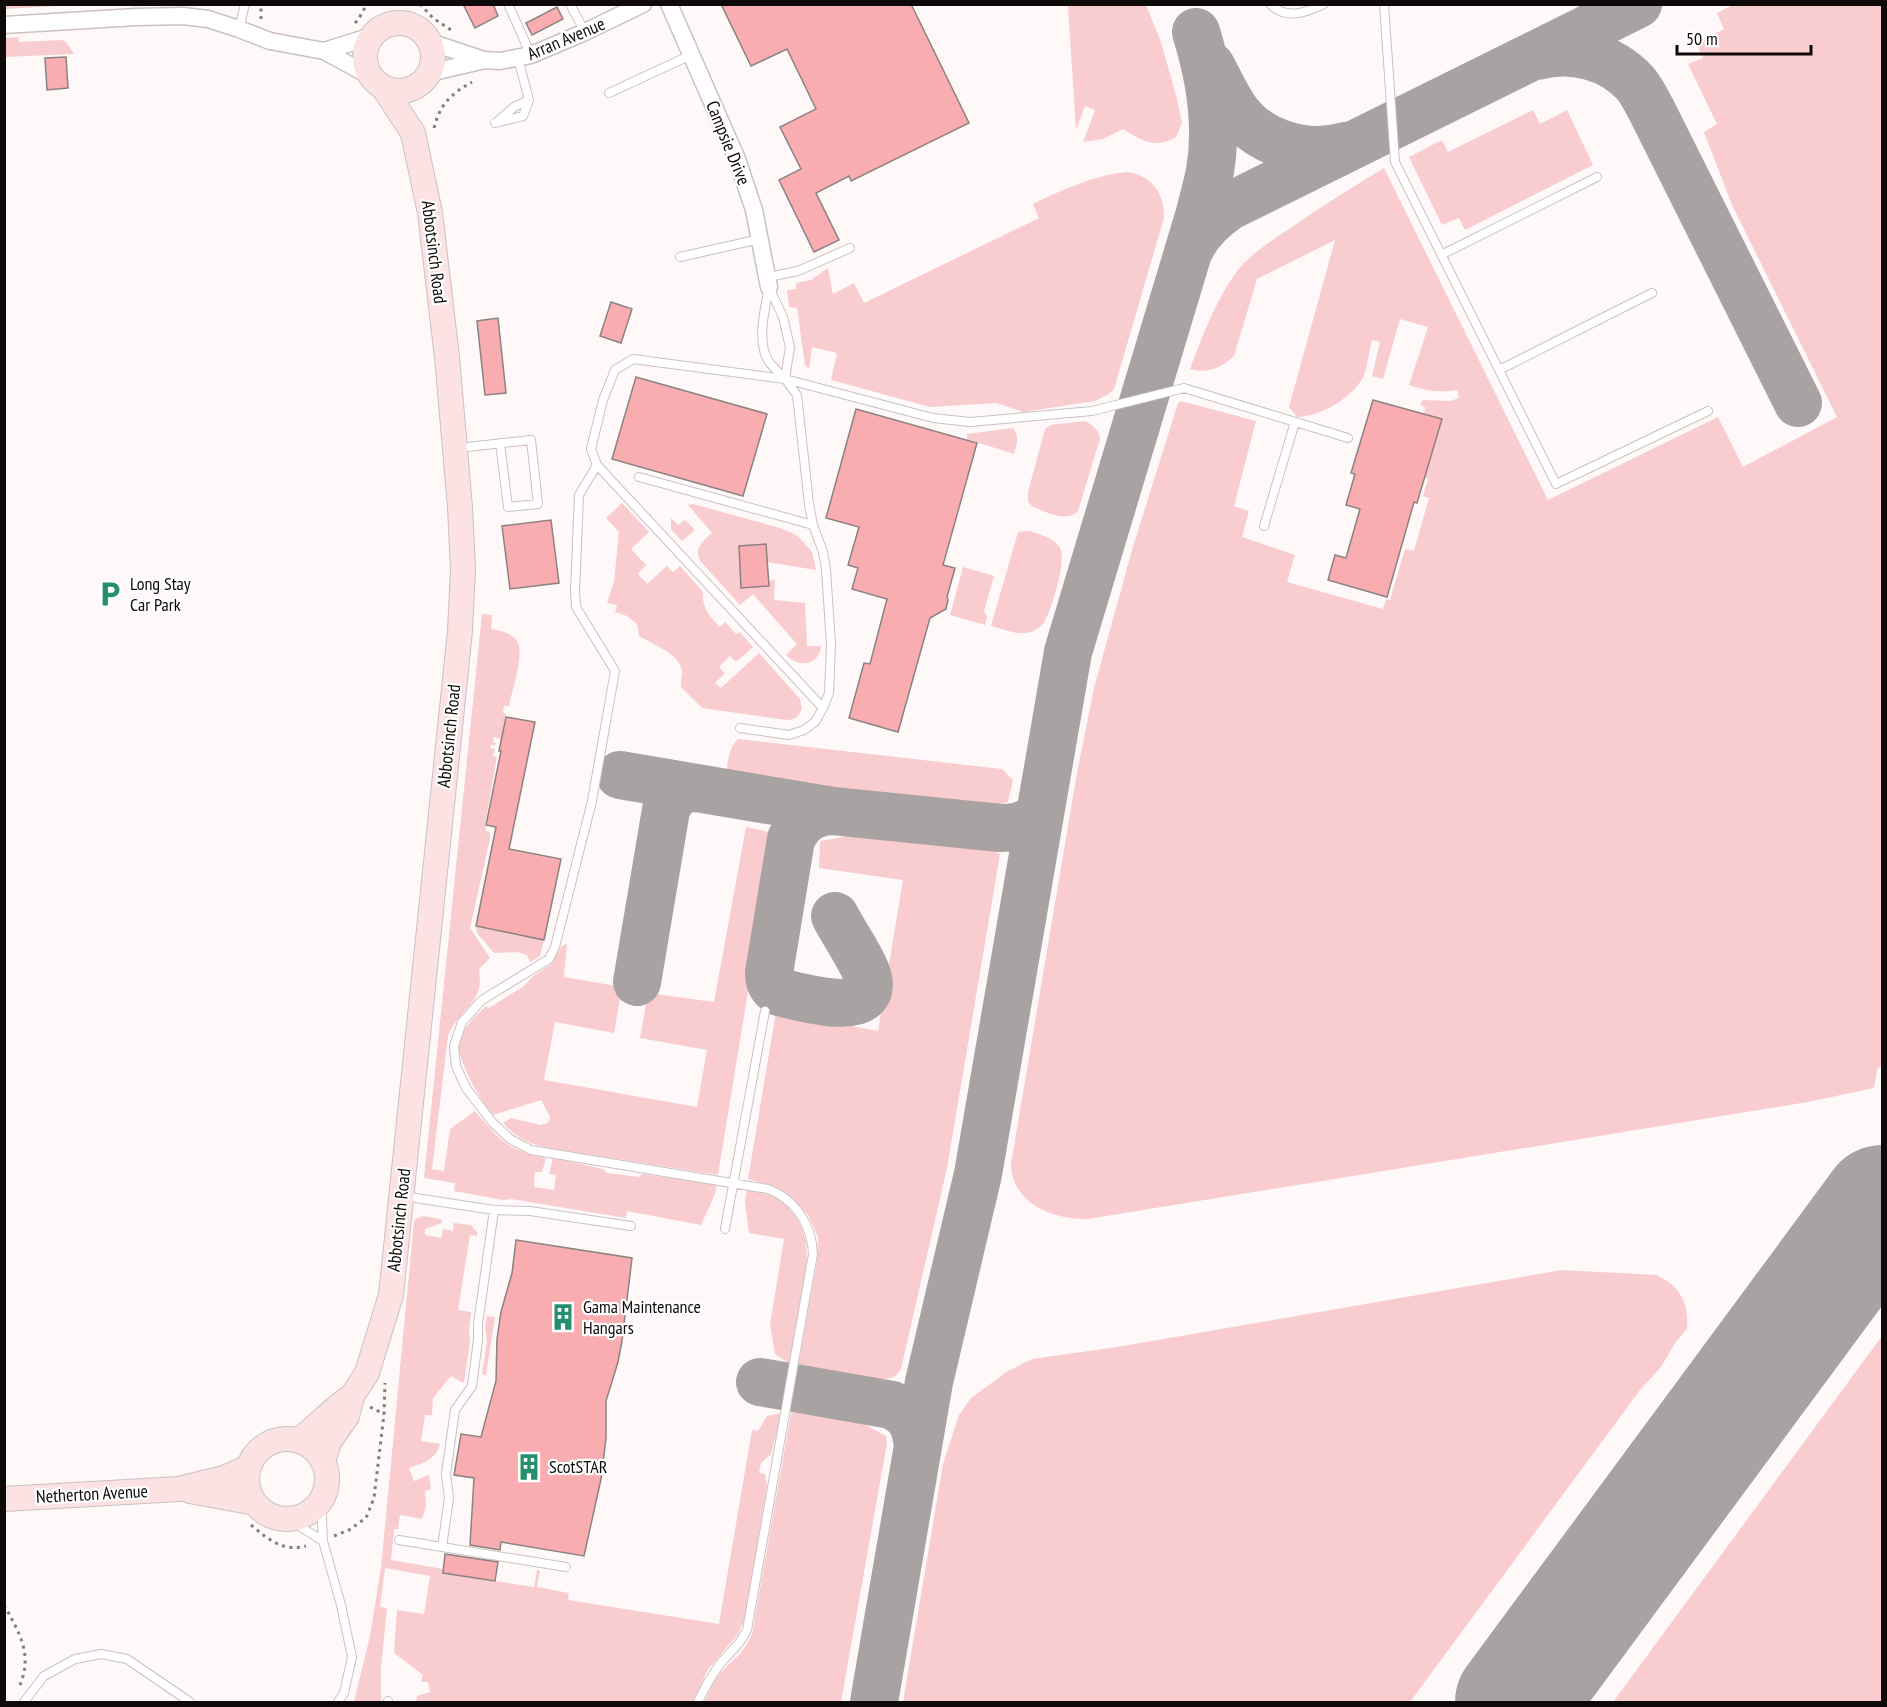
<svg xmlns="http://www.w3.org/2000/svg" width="1887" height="1707" font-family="'PT Sans Narrow',sans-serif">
	<rect width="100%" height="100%" fill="#fff8f8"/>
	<path fill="#f9cdcf" d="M5,4H74V5L5,9Z
		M1068,5H1146L1161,42L1177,99L1182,123L1176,137C1155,149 1142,141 1123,129L1103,139L1083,142L1095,110L1085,106L1076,130Z
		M1733,5H1882V1065L1877,1070L1874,1088L1808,1102L1088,1219C1053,1220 1012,1204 1011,1164L1077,773L1094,688L1132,550L1178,403L1181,401L1256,421L1234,506L1249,511L1242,537L1295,555L1287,582L1383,609L1386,600H1390L1405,549L1414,551L1429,498L1423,496L1428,479L1425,477L1442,419L1424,414L1425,407L1420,405L1423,400L1450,401L1459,398L1457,390C1439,393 1426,391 1409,385L1428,327L1400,319L1383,379L1372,376L1380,342L1372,340C1369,351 1367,373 1361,381C1347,401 1320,416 1297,417L1289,407L1335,240L1257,279L1234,356C1221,368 1208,374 1190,369C1202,337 1221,287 1244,263C1258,249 1276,238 1292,227C1322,206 1353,187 1384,168L1548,500L1718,417L1743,467L1837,417L1732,205L1704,132L1717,124L1688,64L1703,58L1696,43L1724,29L1717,13Z
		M18,37L19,42L62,40L66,42L74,54L5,57V38Z
		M1533,110L1540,124L1567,110L1593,165L1465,230L1459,218L1442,225L1409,157L1442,140L1448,152Z
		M1127,172C1151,175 1165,193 1164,218L1114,389L1109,394L1095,401L1024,412L996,403L930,407L831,380L837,353L812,347L809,369L805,365L797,308L789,307L787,290L796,289V283L811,280L828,268L833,294L854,283L864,303L1039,218L1033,204C1062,190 1094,175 1127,172Z
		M1085,421C1093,425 1099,430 1100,439L1078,511C1066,523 1045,512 1032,506L1028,502V492L1045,429L1051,425Z
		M1013,428C1020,437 1017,443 1014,454L967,439V434Z
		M622,503L649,532L631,549L646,565L638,574L647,584L667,566L673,572L680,566L703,592C702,608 709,616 720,627L725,622L736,634L740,632L753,647L736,662L730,656L719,667L725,673L715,683L721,688L759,653L800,699L802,708C799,717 795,720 786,720L702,708L681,687C680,682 682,677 682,672C681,654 652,644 639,636L637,624L627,616L615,612L617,605L607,603L614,582L619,532L606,518Z
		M693,504L780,528L790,532L799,537L812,552L816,570L767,562L766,544L739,547L741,588L768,586V581L775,579L774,600L805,603L807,646H821C819,666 798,668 786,655L797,644L753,594L740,605L701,562C693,549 703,541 712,533L688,505Z
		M671,518L678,525L685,520L695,530L682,541L671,529Z
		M1029,531C1039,534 1055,538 1060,548C1067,561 1051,612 1043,624C1040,627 1036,630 1031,632C1018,636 1003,629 991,626L1018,532Z
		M963,567L994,576L984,611L987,617L985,625L950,615Z
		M482,614L492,615L491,629C501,631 510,632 517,641C525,653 512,691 509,706H504L503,713L506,714L501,739L494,737L493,742L496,743L495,745H491L490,748L495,749L493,756L497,757L485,824L486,831L490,832V839L470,928L490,958L479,969C479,975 481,982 479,988C476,1005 455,1016 448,1036L432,1169L444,1171L450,1129L475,1111C500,1140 506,1150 546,1158L542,1172H535L534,1187L554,1190L556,1175L549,1174L553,1158L603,1169L607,1173L639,1177L642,1174L717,1184L715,1194L701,1225L627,1211L626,1218L511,1199L503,1200L454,1191L455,1183L424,1178Z
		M738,739L1002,769L1013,780L1008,802L984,809L962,808L732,784L727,780C726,768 728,748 738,739Z
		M746,827L774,833L718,1175L548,1148C529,1144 515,1137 503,1123L511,1118L541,1125L548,1123L550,1117L541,1100L493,1115C482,1104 456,1058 459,1044C463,1027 474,1017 486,1006L489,1008L524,986L532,977L550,965L562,946L567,944L564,977L622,987L614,1033L555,1022L544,1080L697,1107L707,1050L640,1038L648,993L714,1002Z
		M867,833L965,838L984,845L1000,854L947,1168L901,1369C899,1371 898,1374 895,1376C882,1385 814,1372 798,1367L817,1262L818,1237L808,1215L793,1198L775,1186L748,1179L776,1012L878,1031L903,880L819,868L820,841Z
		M476,926L544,940L540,956L530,962L527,955L517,952L494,953L477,933Z
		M747,1188L775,1197L786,1205L795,1216L802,1228L806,1241L807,1268L790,1364L775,1354L770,1325L784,1239L749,1233L745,1202Z
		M423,1216L441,1219L442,1223L425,1229V1235L441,1238L443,1229L453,1231L454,1223L471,1225L477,1232V1236L470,1235L458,1310L471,1312L469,1330L470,1342L464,1382L463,1383L451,1376L433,1398L432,1415H425L421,1441L440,1444C436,1460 423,1463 409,1468L414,1481L429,1475L431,1489L425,1491L426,1507L422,1519L400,1515L398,1529H394L391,1560L443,1569V1573L534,1587L537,1570L540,1571L537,1587L569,1593L568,1600L719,1624L752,1430L758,1431L767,1416L782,1413L771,1454L761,1463L759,1473L765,1474L767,1485L745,1619L738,1634L707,1671L693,1702H416L417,1696L430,1692L428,1682H421L423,1675L394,1653L397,1610L424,1614L430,1576L385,1568L380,1607L387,1608L381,1667V1702H354L370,1636L381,1568L414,1222L416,1219Z
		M1562,1270L1656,1275C1680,1286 1689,1302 1687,1329L1675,1343L1661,1367L1640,1390L1410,1702H903L943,1464L959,1415L971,1398L1008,1371L1032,1359L1117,1347Z
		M487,1316L495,1317L486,1375L482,1374L487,1341L485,1327Z
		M1882,1336V1702H1613Z
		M799,1412L853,1421L866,1425L886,1436L887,1443L841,1702H704C708,1693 712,1684 718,1676C732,1659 742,1657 752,1634L791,1413Z"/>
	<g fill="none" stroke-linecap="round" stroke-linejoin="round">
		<path stroke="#a8a2a2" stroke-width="48" d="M1537,56C1572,47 1610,56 1635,83C1642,91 1647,102 1652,111L1798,403
			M1211,66C1219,81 1226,97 1236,111C1260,144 1307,157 1345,146
			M1191,247C1199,230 1214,217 1228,207L1638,4
			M620,775L833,811L1000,828C1015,828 1032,825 1040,811
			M833,811C812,812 801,820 791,839L769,973C769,982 771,987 779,992C798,996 878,1021 868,978C864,962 843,932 835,916
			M637,982L666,810C671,797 679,789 693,788
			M760,1382L892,1405C912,1416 915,1425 918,1446
			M874,1702L929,1382L978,1174L1068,652L1199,216C1203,201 1207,186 1210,171C1218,124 1210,77 1196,32"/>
		<path stroke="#a8a2a2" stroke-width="120" d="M1515,1702L1882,1205"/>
	</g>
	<path fill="#f9adb0" stroke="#8c8282" stroke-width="1.5" d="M463,4H493L498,16L475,28Z
		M721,4H911L969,123L851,181L849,176L816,193L839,240L814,252L779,180L801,169L780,127L816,109L787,49L751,66Z
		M557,7L563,19L532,35L526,23Z
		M66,57L68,88L47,90L45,58Z
		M611,302L632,309L621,343L600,336Z
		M498,318L506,393L485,395L477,321Z
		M636,377L767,414L743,496L612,459Z
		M1373,400L1442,419L1417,503L1414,502L1387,597L1328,580L1335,555L1346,558L1360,509L1346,505L1355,474L1351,473Z
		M856,409L977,443L943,565L955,568L947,597L948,600L946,609L930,618L898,732L849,718L864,663L870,664L887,599L852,589L858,568L848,565L859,527L826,518Z
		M551,520L559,583L510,589L502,526Z
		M766,544L769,586L741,588L739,546Z
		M506,717L535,722L509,849L561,859L544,940L476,926L496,827L486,825L501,751H499Z
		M516,1240L632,1258L622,1341L618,1362L606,1401V1438L601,1479L584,1556L501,1542L500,1550L470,1545L474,1478L454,1475L461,1434L481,1437L496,1381L497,1339L501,1312L512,1273Z
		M445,1554L498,1562L495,1581L443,1573Z"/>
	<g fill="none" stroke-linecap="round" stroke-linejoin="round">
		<defs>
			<path id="lane" d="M508,4L531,55
				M570,4L585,32
				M1270,4C1286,20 1306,13 1324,4
				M1384,4L1395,162L1556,484L1708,411
				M239,29L245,4
				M609,93L691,55
				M498,121L514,107L529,100
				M495,123L523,116L529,100L518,58
				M1441,255L1597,177
				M680,257L760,239
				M768,277L798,271L850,248
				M769,287L783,317L790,347L785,379C780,374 774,368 769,362C756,343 765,308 769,287Z
				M1499,370L1652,293
				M458,448L531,440L538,504L508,507L500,443
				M597,465L823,708
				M639,477L813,525
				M1264,526L1295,422
				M740,728L789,735L804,730L815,722L823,708L829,693L831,645L826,569L823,552L813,525L809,504L797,395L786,380
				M402,1196L494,1210L530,1211L631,1226
				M725,1229L765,1011
				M321,1502L323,1541L341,1605L352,1657L344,1693L338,1702
				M288,1519L323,1541
				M399,1540L566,1567
				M442,1547L449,1498L446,1474L455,1410L472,1386L478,1340V1324L494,1210
				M388,1701V1702
				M24,1702L44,1676L75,1659L101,1654L127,1659L190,1702
				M698,1702C704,1689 711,1676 720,1664C731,1650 738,1648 747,1630L813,1254C812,1225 795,1199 768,1189L531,1150L510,1139L493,1123L466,1088L456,1066L454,1046L462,1022L482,1000L549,959L555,947L592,801L615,671L576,607L575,591L579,495L597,465L591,449L603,400L615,370L633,359L785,379L933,418L970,422L1092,411L1184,388L1348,438"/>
			<path id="street" d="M669,4L737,159L754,210L769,287
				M4,25L136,17L183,16L208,19L239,29L270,41L324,51L370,76
				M430,42L484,60
				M324,51L372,36
				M429,73L485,60L500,61L531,55L585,32L643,4"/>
			<path id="secondary" d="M365 57a34 34 0 1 1 68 0a34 34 0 1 1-68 0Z
				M247 1479a40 40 0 1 1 80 0a40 40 0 1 1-80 0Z
				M299,1440C318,1426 332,1409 352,1396
				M323,1462L329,1442L347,1416L352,1396L367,1373L391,1295L460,631L463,569L460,507L447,357L430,213L413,133L383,87
				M190,1491L255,1503
				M4,1499L179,1489L224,1478L249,1467"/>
		</defs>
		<use href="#lane" stroke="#cbc0c1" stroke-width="10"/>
		<use href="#street" stroke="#cbc0c1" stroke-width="19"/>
		<use href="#secondary" stroke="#cbc0c1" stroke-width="26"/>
		<path stroke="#827c7c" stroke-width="3" stroke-dasharray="3 4.5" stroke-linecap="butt" d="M420,4L433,18L451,30
			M261,19V4
			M355,23L358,20L367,4
			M434,128C440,104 451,94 472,82
			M370,1407L384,1414
			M251,1525C268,1539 282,1552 306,1546
			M334,1536L349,1530L366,1518L374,1498L384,1414L385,1383
			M4,1605C19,1632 33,1654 20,1685"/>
		<use href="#lane" stroke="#fff" stroke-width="8"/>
		<use href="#street" stroke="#fff" stroke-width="16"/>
		<use href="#secondary" stroke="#fce2e3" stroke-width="24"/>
	</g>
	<defs>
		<symbol id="parking-bare" viewBox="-9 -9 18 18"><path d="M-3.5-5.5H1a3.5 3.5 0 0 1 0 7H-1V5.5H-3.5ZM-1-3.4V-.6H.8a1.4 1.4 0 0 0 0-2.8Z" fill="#258e6b" stroke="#fff" stroke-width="2.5" paint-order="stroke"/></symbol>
		<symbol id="building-bare" viewBox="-9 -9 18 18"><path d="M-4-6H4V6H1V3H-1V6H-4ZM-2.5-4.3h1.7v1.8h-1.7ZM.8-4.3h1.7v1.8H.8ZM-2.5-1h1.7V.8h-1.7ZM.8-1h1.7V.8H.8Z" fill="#258e6b" stroke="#fff" stroke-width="2.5" paint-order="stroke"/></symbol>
	</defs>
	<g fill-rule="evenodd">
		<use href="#parking-bare" x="91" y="575" width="38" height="38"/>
		<use href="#building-bare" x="544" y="1298" width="38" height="38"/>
		<use href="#building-bare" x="510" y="1448" width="38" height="38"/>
	</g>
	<g text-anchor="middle" stroke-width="4.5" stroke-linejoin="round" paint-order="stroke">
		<g font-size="18" fill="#0e0a0a" stroke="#fff">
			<text transform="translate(566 39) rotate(-23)" y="6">Arran Avenue</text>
			<text transform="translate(728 143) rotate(68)" y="6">Campsie Drive</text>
			<text transform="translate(434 252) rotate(83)" y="6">Abbotsinch Road</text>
			<text transform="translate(449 736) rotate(-84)" y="6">Abbotsinch Road</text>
			<text transform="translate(399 1220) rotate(-84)" y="6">Abbotsinch Road</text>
			<text transform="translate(92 1494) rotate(-3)" y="6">Netherton Avenue</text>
		</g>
		<g font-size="18" fill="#0e0a0a" stroke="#fff" text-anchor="start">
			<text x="130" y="590">Long Stay<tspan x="130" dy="21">Car Park</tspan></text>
			<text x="583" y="1313">Gama Maintenance<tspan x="583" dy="21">Hangars</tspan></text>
			<text x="549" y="1473">ScotSTAR</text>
		</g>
	</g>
	<rect width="1887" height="1707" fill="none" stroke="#0e0a0a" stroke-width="12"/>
	<path d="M1677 45v9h134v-9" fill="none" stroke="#0e0a0a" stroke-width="3"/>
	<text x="1686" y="45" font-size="18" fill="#0e0a0a" stroke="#ffffff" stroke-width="4.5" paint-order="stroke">50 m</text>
</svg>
